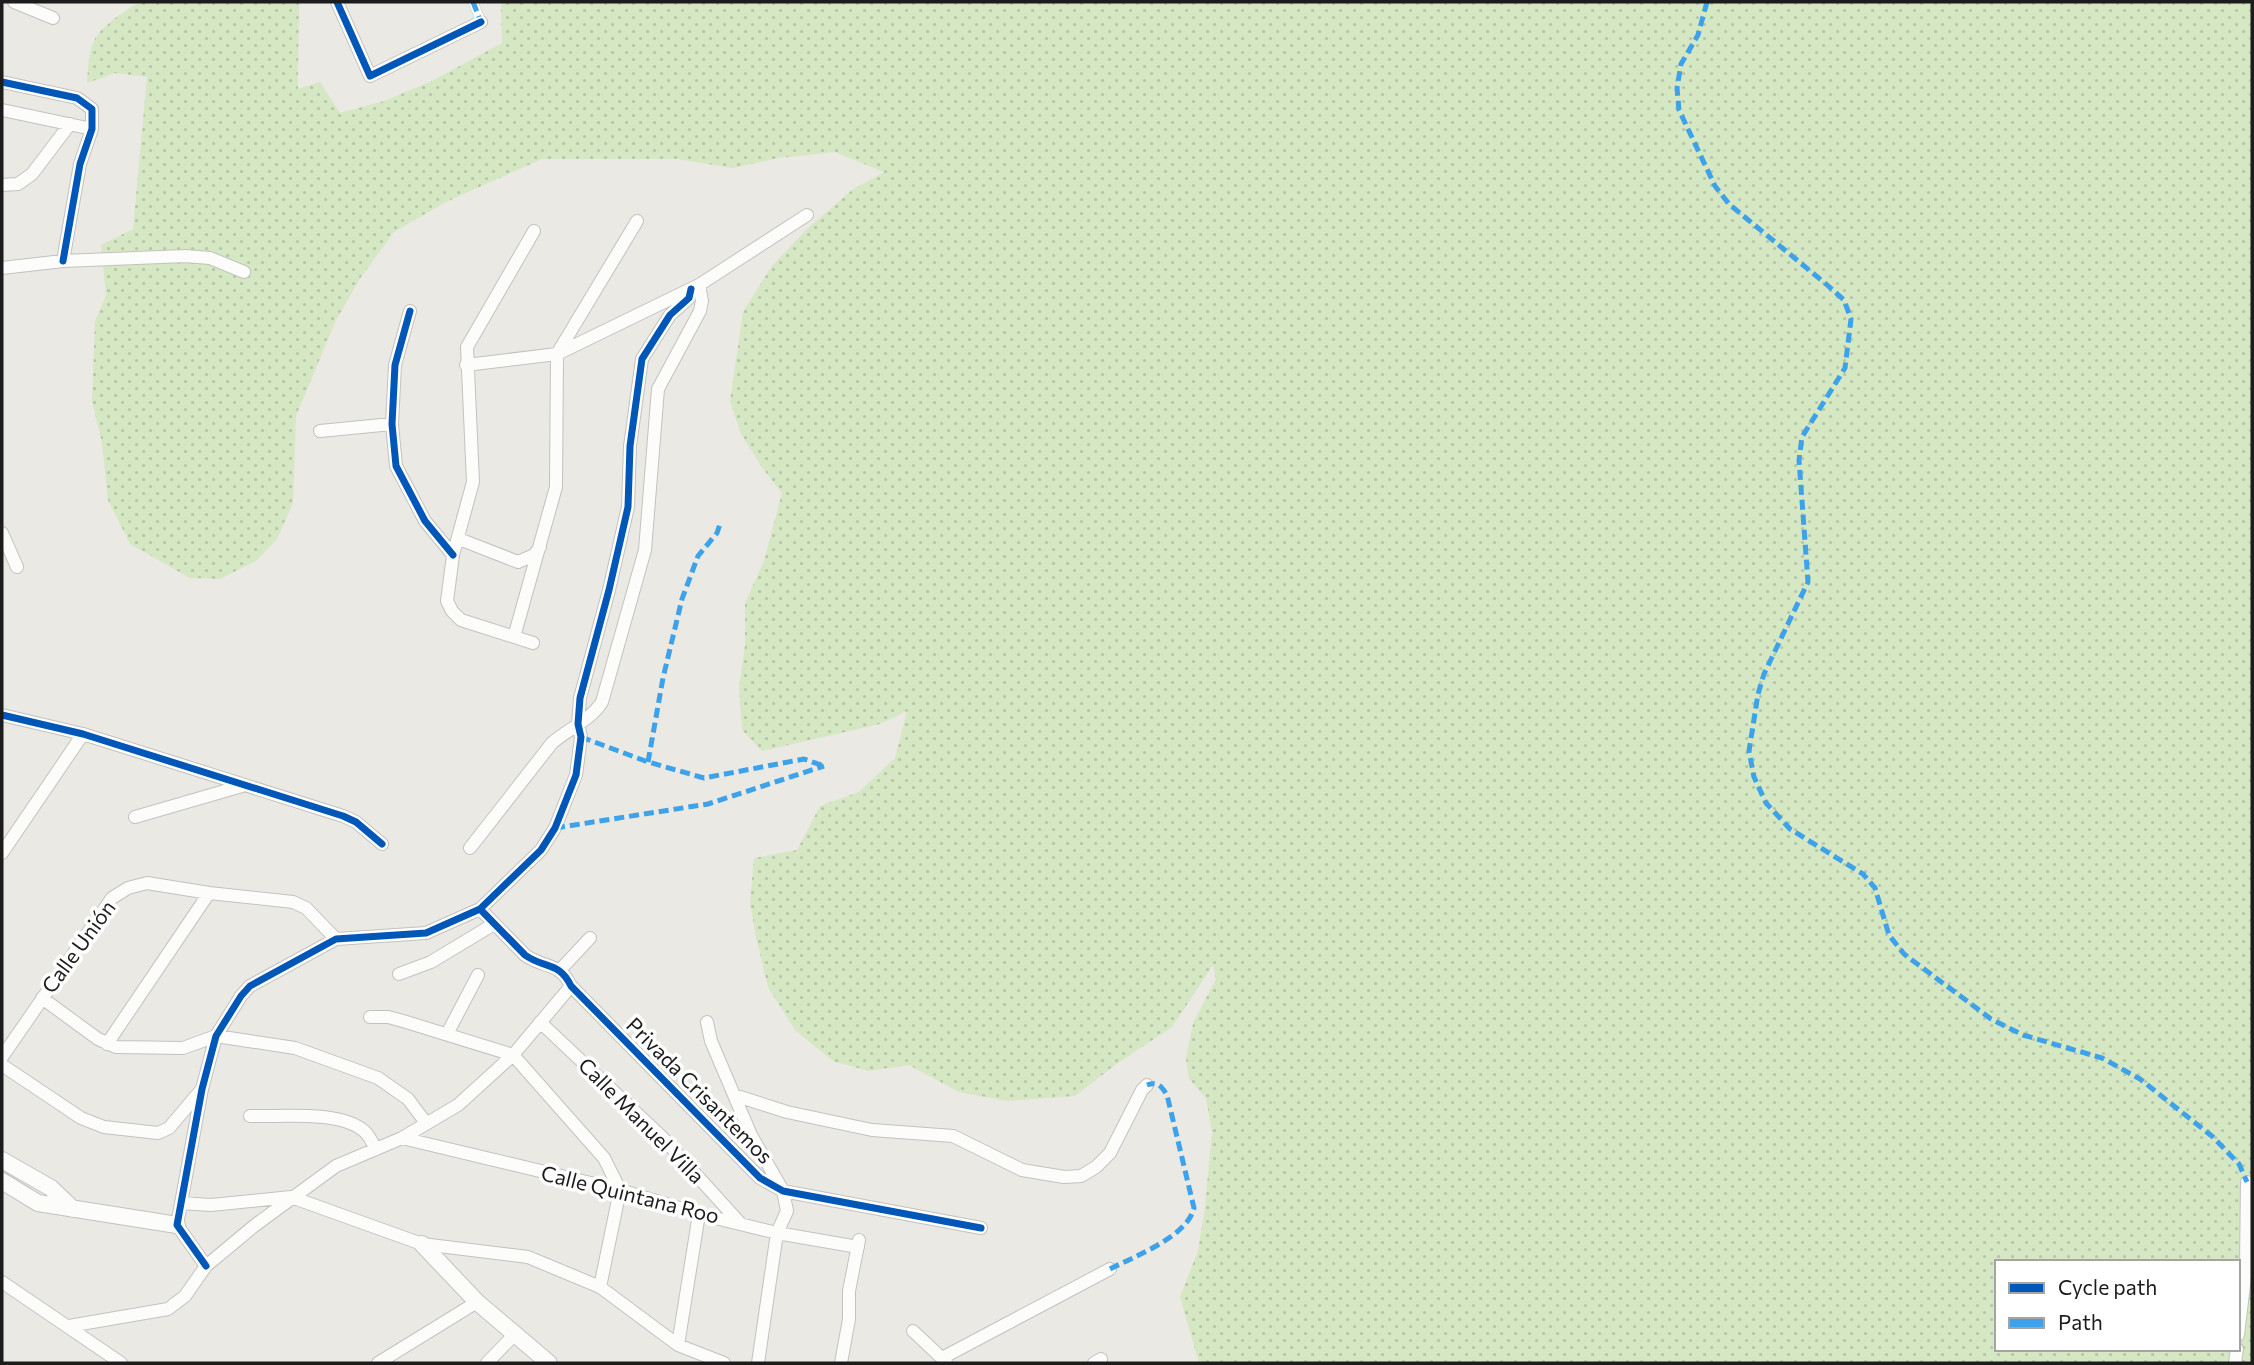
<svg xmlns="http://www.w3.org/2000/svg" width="2254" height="1365" font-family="Commissioner,sans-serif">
	<defs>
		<pattern id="grass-dots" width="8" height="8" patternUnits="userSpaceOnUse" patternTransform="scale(1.75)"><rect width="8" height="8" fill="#d5e7c3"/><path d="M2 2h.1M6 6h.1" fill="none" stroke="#b6c6a7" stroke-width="1.8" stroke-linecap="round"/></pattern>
	</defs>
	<rect width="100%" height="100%" fill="#eae9e4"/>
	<path fill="url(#grass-dots)" fill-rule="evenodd" d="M142,2H299L298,89L320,82L340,113L384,101L430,82L502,43L501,2H2252V1363H1199L1180,1297L1198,1251L1205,1207L1212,1132L1206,1098L1189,1079L1186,1058L1193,1023L1216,979L1213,965L1172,1027L1115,1065L1075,1096L1007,1101L959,1092L909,1065L868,1071L833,1061L795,1030L768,987L756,937L750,902L754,858L797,850L820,806L859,792L895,758L907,711L880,724L762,751L742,730L739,688L745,645V603L764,561L782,493L763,469L741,434L730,401L743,312L771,267L808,228L852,190L884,172L835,152L779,158L733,168L677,159H542L446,202L394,232L361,277L336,320L296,416L293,503L277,539L256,561L220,579L190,578L130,544L108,500L102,443L92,401L95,322L106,295L101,245L133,229L147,77L115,73L87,83C88,69 88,53 95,39C100,28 131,5 142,2ZM1997,1262H2238V1349H1997Z"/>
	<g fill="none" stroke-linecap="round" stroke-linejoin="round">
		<defs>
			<path id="pedestrian" d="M473,2L481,22"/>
			<path id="minor" d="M14,2L53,18
				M337,2L370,76L481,22
				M2,82L77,98L92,109V129L80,164L63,261
				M2,110L92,129
				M2,185L18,184L32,174L70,124
				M2,268L63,261L185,256L210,258L244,272
				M410,311L395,365L392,424L396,466L425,521L453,555
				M466,365L557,354L699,285L807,215
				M320,431L392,424
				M2,533L17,567
				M459,539L518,562L534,555L540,547
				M514,637L556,487L557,354L637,221
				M533,643L461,620L452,611L447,601L453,555L473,482L467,347L534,231
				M2,715L83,734L343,816L356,822L382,844
				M135,817L242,786
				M470,848L552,743C569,728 590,721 602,702L645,550L658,389L700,311L702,301L699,285
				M2,853L83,734
				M480,909L525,955C544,969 559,961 571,986L760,1178L783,1191L981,1228
				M560,970L590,938
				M399,974L431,962L494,924
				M42,998L98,1039L116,1047L183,1048L216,1036L295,1048L378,1078L408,1099L426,1123
				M370,1017H388L403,1021L513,1055L604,1158L620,1190L600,1287
				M540,1022L662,1137L739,1222
				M707,1022L711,1041L751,1135L783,1191L787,1211L777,1233L758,1363
				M447,1034L478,975
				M107,1044L209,893
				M2,1057L112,898L128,888L147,883L209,893L293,902L306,908L336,939
				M2,1065L81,1118L104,1127L158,1133L169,1128L202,1089
				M734,1095L787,1112L872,1130L953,1136L1022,1170L1064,1177L1081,1176L1096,1167L1110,1153L1142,1090L1147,1085
				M250,1116C280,1117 340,1110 364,1131C369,1135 373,1144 376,1149
				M402,1138L620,1190L699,1214L777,1233L858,1247
				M181,1203L211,1205L291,1197L422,1244L528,1257L600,1287L678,1345L724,1363
				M206,1266L177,1225L202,1089L216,1036L241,996L250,986L336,939L426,933L480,909L541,850L555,828L576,775L581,737L578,724L580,698L609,590L628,507L630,446L642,359L670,315L689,298L691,289
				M2,1282L121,1363
				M69,1326L168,1309L185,1296L206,1266L254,1226L336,1166L402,1138L458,1105L513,1055L571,986
				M913,1331L946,1362
				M2238,1335L2246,1268L2247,1182
				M678,1345L699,1214
				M942,1358L1110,1269
				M378,1363L477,1302
				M487,1363L516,1333
				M841,1363L849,1319V1291L859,1240
				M1094,1363L1101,1359
				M2235,1363L2237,1349"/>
			<path id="tertiary" d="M2,1160L51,1188L73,1209
				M2,1181L38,1203L177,1225
				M422,1244L477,1302L549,1363"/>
		</defs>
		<use href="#pedestrian" stroke="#c3c2c0" stroke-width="10"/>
		<use href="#minor" stroke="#c3c2c0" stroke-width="14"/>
		<use href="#tertiary" stroke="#c3c2c0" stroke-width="18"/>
		<use href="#pedestrian" stroke="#fcfcfb" stroke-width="9"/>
		<use href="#minor" stroke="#fcfcfb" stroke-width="12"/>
		<use href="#tertiary" stroke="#fcfcfb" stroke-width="16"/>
		<path stroke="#3da2ea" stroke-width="5" stroke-dasharray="10 5" stroke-linecap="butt" d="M473,2L481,22
			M1707,2L1698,35L1681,64L1677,88L1679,110L1715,186L1729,204L1826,284L1844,300L1851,319L1845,368L1802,437L1799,460L1808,582L1764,674L1758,694L1749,751L1754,777L1766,803L1790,829L1863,874L1875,888L1889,935L1904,954L1991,1019L2023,1035L2102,1058L2140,1079L2213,1137L2239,1164L2247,1182
			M581,737L648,762L704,778L804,759L824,766
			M648,762L663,678L682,599L698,556L717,533L721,521
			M555,828L708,804L824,766
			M1110,1269C1135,1256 1187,1237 1194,1208L1167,1095C1162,1087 1158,1081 1147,1085"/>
		<defs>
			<path id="cycleway" d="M337,2L370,76L481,22
				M2,82L77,98L92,109V129L80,164L63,261
				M410,311L395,365L392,424L396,466L425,521L453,555
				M2,715L83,734L343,816L356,822L382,844
				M480,909L525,955C544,969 559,961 571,986L760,1178L783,1191L981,1228
				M206,1266L177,1225L202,1089L216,1036L241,996L250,986L336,939L426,933L480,909L541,850L555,828L576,775L581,737L578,724L580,698L609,590L628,507L630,446L642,359L670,315L689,298L691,289"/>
		</defs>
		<use href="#cycleway" stroke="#fff" stroke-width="11"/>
		<use href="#cycleway" stroke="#0057b8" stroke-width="7"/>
	</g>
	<g text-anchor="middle" stroke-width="7" stroke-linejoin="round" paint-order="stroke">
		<g font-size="21" fill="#1c1c1c" stroke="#fff">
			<text transform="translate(79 947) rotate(-54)" y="7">Calle Unión</text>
			<text transform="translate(699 1091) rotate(45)" y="7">Privada Crisantemos</text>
			<text transform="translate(641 1121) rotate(45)" y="7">Calle Manuel Villa</text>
			<text transform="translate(630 1195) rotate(14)" y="7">Calle Quintana Roo</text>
		</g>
	</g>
	<rect width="2254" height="1365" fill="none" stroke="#1c1c1c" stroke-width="7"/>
	<rect x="1995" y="1260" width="245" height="91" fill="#ffffff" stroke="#a4a4a4" stroke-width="2"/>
	<rect x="2009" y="1283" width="35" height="10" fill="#0057b8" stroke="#a4a4a4" stroke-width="2"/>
	<text x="2058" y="1295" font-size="21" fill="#1c1c1c">Cycle path</text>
	<rect x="2009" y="1318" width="35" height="10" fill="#3da2ea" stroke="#a4a4a4" stroke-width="2"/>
	<text x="2058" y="1330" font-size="21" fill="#1c1c1c">Path</text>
</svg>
